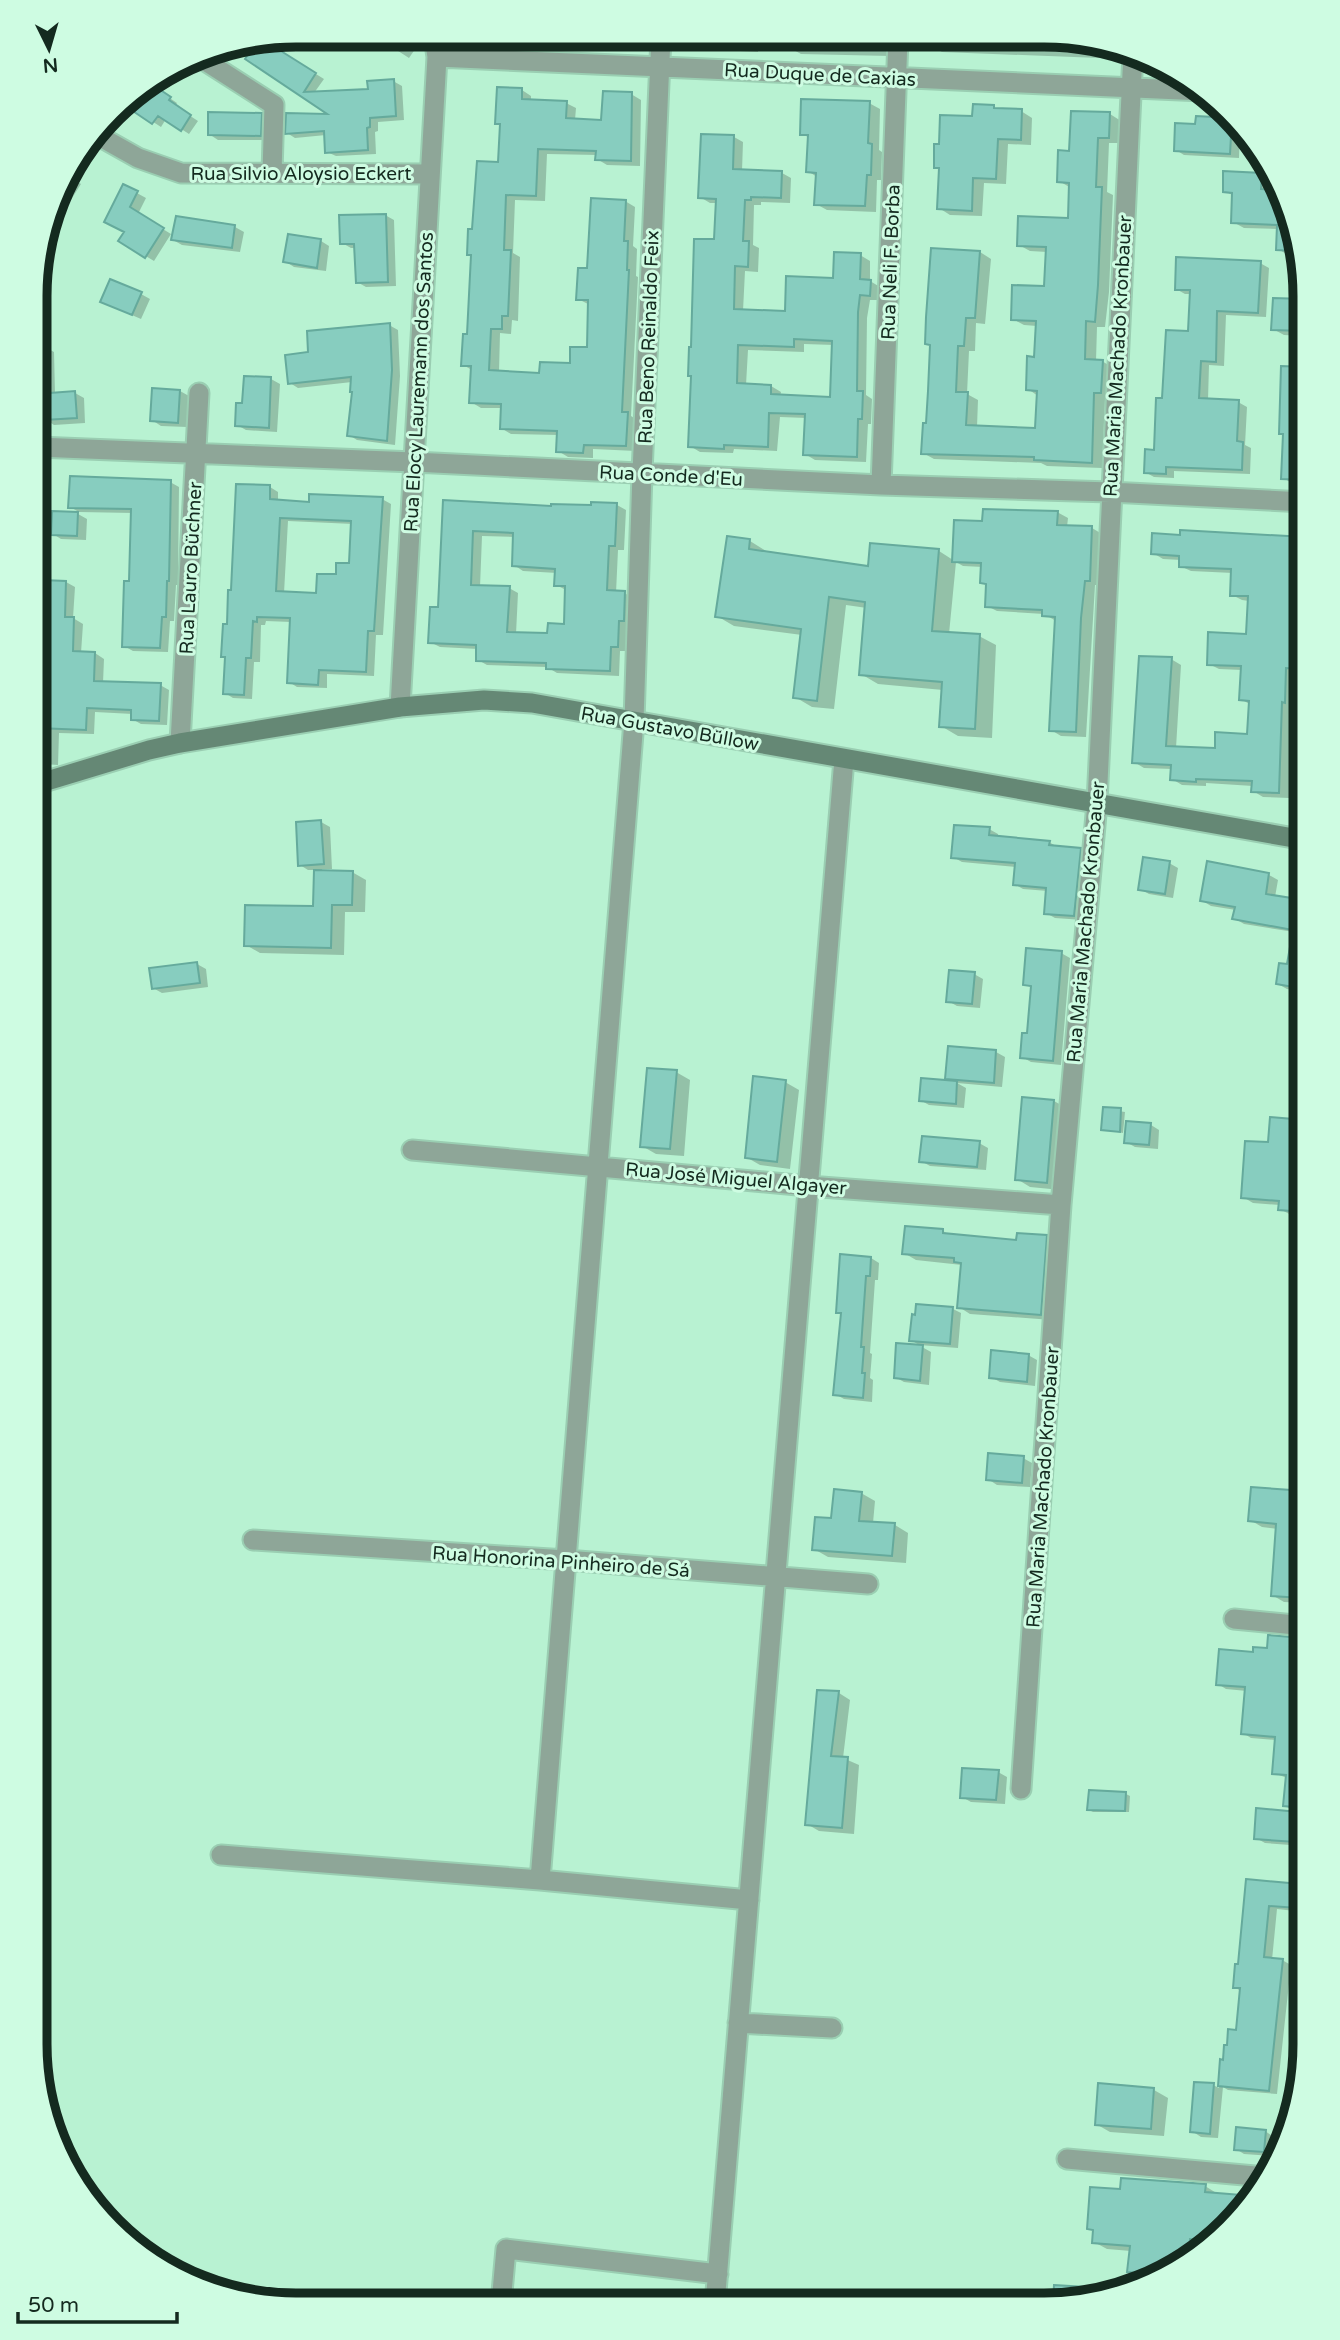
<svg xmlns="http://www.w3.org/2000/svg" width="1340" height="2340" font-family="'Varela Round',sans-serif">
	<rect width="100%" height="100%" fill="#b8f2d2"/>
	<path fill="#0003" fill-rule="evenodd" d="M384,36H411L420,42L409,58L381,40Z
		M592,37H651V49L602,47L592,41Z
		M713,38H759L758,52L722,50L713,45Z
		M791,38L891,39L890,56L801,54L790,48Z
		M934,39L1094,40L1125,50V59L942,52L933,47Z
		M264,42L324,79L314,93L369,91L393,81L402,86L404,120L378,122V131L375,132L376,154L336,156L327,152L326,135L295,138L287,133L333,116L245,45Z
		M149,84L177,103L175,106L198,121L189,134L166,119L161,127L122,102Z
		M522,90L531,96V101L566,103L576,108L575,120L603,122L631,94L641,100L640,166L607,165L597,159V155L547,154L545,201L515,200L513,253L520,257L518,321L512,320L511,334L500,333L499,372L541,374L571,364L588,349V304L578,299L589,270L625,201L635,207L633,246L637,249L636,276L638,277L631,416L637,420L636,451L593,449V458L568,457L558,451L559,435L511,434L501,428L502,408H481L471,402L472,370L463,365L469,336L473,256L469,254L474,231L500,164L501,126L497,124Z
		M869,103L880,109L879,150L882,152L881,180H877L876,212L827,210L816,204L817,177L808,171L810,138L802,134Z
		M993,107L1000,110L1021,111L1032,118L1031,145L1008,144L1006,184L984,183L982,216L950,215L939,208L941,170L935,167L940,146Z
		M1110,114L1121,121L1120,143H1109L1107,192L1113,195L1109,292L1105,327H1097L1096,361H1102L1113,368L1112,399H1105L1102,468L1047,466L1041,463L934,459L923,453L928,425L980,252L991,259L985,324L976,323L975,351H969L967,394L978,400L977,427L1037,430L1038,396L1028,389L1036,359L1037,326L1024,325L1013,319L1045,288L1047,252L1030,251L1019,245L1069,220L1071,188L1059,181L1070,153Z
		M261,115L270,120L269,140H218L209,134Z
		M1231,120L1240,127L1239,158L1184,155L1176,150L1197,126Z
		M734,137L743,142L742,171L782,173L791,178L790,203L761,202V205H754L753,245L759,248L758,272L745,271L743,311L787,313L834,280L860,255L870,261V281L880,287L879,300H870L867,318L866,395L872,399L871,424H868L866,462L815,460L805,454L807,418L780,417L777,451L734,449L733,453L700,452L690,446L716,241L717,203H710L700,197ZM804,344L834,345L832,399L780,397L781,392L771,386L746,385L748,350L804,352Z
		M1261,174L1272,180L1271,191L1281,192L1291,212L1305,296V366L1301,363L1302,336L1284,335L1273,329L1294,300L1296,255H1288L1278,249L1279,229L1244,228L1233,222L1234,196L1225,191Z
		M67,175L81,184L67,206L56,200L62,180Z
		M124,186L146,198L138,214L171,234L154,261L121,241L126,232Z
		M385,215L394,220L396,286L366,287L357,282L356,248H351L342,243Z
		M235,227L244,232L240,252L182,245L173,240Z
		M321,241L329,246L326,271L294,267L285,261Z
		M1260,263L1269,268L1266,317L1226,315L1224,366L1209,365L1208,400L1238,402L1247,407L1245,445L1251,448L1250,474L1174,471V478L1154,477L1145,472L1156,451L1164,400L1190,333L1192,294H1185L1176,289Z
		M141,294L150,299L141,319L111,306Z
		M389,325L398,330L400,376L395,445L357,440L349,435L354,392L352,382L298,388L290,383L310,354Z
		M37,347H45L54,352L55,394L75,393L84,398L85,423L54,425L45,419L37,420Z
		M1305,369V484L1292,483L1283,478L1285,435L1281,433Z
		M271,379L280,384L277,432L246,430L237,425Z
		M180,391L189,396L187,427L161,426L152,420Z
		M170,482L179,487L178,585H176L174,621H170L168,652L133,651L124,646L131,583L133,513L79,512L70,507Z
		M270,487L278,492V502L311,503L382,499L391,504L383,635H376L374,676L327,674V688L297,687L289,682L291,622L266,621L265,625H261L260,662H254L252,699L233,698L225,693L232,591ZM288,521L353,524L351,565L318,595L284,593Z
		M444,502L553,508L617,505L626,510L624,550H618L616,593H624L634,598L627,651H620L619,676L557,673L547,667L487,665L478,660V649L440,647L430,642L440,609ZM482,536L515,537L514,565L523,571L557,573L556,585L566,590V626L549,635L516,634L518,593L509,588L480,587Z
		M1057,512L1068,518L1067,527L1092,528L1102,534L1099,585H1095L1086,737L1061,736L1051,730L1056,621L1044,614L997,611L987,606L988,586L982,582L983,567L963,566L956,562L949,634L979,636L996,645L992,738L958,736L941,726L943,690L878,684L861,674L867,608L846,605L834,709L812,707L795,697L802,635L734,626L717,616L750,541L766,551V553L870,568L871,545L939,551L953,560L984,523Z
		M78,514L87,519L86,540L61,539L53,534Z
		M1304,539L1305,605H1303L1301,640L1305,642V673H1296L1294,707H1292L1289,798L1263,797L1253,791V786L1206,783V786L1182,785L1172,779V769L1144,768L1134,762L1171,659L1181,665L1176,748L1216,750L1249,735L1251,705L1241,699L1242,670L1219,669L1209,664L1247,636L1249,601L1242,600L1232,595L1233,573L1191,571L1180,566L1181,560L1163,559L1153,553Z
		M66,582L75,587L73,618L83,624L81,653H95L104,659L103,683L160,685L169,690L167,725L141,724L132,719L133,714L95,712L94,734L59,733L58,765L43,764L37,760V651H41Z
		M321,822L330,827L332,869H322V872H352L366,880L365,912H345L344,955L260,953L246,945L315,908L316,870H308L300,865Z
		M989,829L998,834V838L1049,842L1059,848L1080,849L1089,855L1083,920L1055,918L1046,913L1048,891L1023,889L1014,884L1016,867L962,862L953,857Z
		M1169,863L1178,868L1173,898L1149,894L1140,889Z
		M1269,875L1278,880L1275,897L1305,902V992L1287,989L1278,984L1289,966L1294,932L1244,924L1234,918L1236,910L1211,906L1201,900Z
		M1061,953L1070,958L1061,1065L1031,1062L1022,1057L1029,1035L1033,988L1025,984Z
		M197,964L206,969L208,987L162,993L153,988Z
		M974,974L983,979L980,1008L957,1006L948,1001Z
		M996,1052L1005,1057L1002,1087L957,1083L966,1088L964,1108L929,1105L920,1100L956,1083L947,1078Z
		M676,1072L690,1080L684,1156L656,1154L642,1146Z
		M785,1082L799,1090L790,1169L760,1165L746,1157Z
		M1024,1099L1054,1101L1068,1109L1061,1190L1030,1187L1017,1179Z
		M1105,1109L1125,1112L1123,1133L1103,1129Z
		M1305,1122V1217L1291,1215L1280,1209V1205L1253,1203L1243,1197L1269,1144Z
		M1151,1125L1159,1130L1158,1149L1135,1147L1126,1142Z
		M979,1143L988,1148L986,1170L930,1166L921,1161Z
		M943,1231L951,1236L1018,1241L1046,1237L1058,1244L1052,1320L970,1314L959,1307L962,1265L916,1260L904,1253Z
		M871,1258L879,1263L878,1280H875L870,1353L872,1354L870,1378L873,1380L872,1402L844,1399L835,1394L842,1315L838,1312Z
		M953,1309L961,1313L958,1348L919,1345L911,1340Z
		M922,1347L931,1352L929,1385L904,1382L895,1377Z
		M1028,1355L1037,1360L1035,1386L1000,1382L991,1377Z
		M1023,1458L1032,1463L1030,1487L997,1485L988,1479Z
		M861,1493L875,1501L873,1523L895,1525L908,1533L906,1563L828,1557L814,1549L833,1520Z
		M1305,1493V1603L1284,1602L1272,1595L1278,1529L1262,1527L1250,1520Z
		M1290,1639L1298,1643V1649H1305L1304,1811L1294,1810L1285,1806L1287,1778L1274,1773L1276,1740L1251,1738L1243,1733L1247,1691L1226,1689L1218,1684L1255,1654L1269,1650Z
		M839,1693L850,1700L843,1758L859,1765L854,1834L819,1831L807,1824Z
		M998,1772L1007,1777L1005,1804L971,1802L962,1797Z
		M1091,1792L1126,1794L1130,1796L1129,1812H1093L1089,1810Z
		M1298,1813L1304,1817V1846L1265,1843L1256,1838Z
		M1248,1881L1300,1885L1304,1888V1912L1277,1909L1272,1960H1282L1291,1965L1277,2094L1228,2090L1223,2087L1218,2138L1201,2137L1192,2131L1213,2085L1219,2088L1221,2061H1224L1228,2047L1237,2032L1241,1991L1234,1987L1240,1966Z
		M1154,2090L1168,2098L1164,2136L1110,2132L1096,2124Z
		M1265,2131L1274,2137L1272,2156L1244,2154L1236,2149Z
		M1205,2186L1218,2194L1251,2203L1189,2261L1135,2288L1136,2275L1129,2271L1131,2251L1107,2249L1094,2242L1095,2232L1089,2228L1121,2191Z"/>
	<path fill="#87cdbf" stroke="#65aa9c" stroke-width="2" fill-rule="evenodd" d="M265,41L316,73L304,92L368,89L367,81L394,79L396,116L370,118V127L367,128L368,150L325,153L324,131L285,134L286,113L327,114L245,59L255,43Z
		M150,83L171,97L169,100L191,115L181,131L158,116L152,124L121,103Z
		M497,87L522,88V99L567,101L566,118L601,120L603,91L632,92L631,161L595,160L596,151L538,149L536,196L506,195L504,250H511L508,316H502V329H491L489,370L539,373L540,362L570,363V347H587L588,300H576L578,268H587L591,198L626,200L624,241H628L627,270H629L622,412H628L626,446L584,445L583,453L556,452L557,431L500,429L501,404L469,403L471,366H461L463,334H467L471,255H467L468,229H472L477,161L498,162L500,124H495Z
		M801,99L870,101L868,143L872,144L871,175H867L865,206L814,205L816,173L806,172L808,135H800Z
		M973,104L994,105V108L1022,109L1021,140L998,139L996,179L973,178L972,211L937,209L939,168H934V144H939L940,115L972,116Z
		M1071,111L1110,112L1109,138H1098L1096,187H1102L1098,285L1095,322L1086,321L1085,359L1103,360L1101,393H1094L1092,463L1034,460V457L921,454L923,423H926L928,391L930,345L925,344L926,317L931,248L980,251L975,318H966L964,346H958L956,392H968L966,425L1035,428L1037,391L1026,390L1027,356L1034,357L1036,321L1011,320L1012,285L1044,286L1046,247L1017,246L1018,216L1068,218L1069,183L1057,182L1058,150L1069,151Z
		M208,112L262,113L261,136L208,135Z
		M1196,116L1232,118L1230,154L1174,151L1175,123L1195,124Z
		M701,134L734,135L733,169L782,171L781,198L751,197V200H745L743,241H749L748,267L735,266L734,309L785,311L786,276L833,278L834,252L861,253L860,279L871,280L870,296L860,295L858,312L857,391H863L862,419H858L857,457L803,455L805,414L769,413L768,447L724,445V449L688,447L691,376H688L689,347H691L694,239H714L716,199L698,198ZM794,339L832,341L830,397L771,394V385L737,383L738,345L794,347Z
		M1223,171L1262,173L1261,189L1279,190V187L1291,212L1297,251L1276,250L1277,225L1231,223L1232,193L1223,192Z
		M123,184L138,191L130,207L164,228L145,258L118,241L124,232L104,222Z
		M386,214L388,282L356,283L354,244H340L339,215Z
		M176,216L235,225L232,248L171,240Z
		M288,234L321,239L317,268L283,262Z
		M1176,257L1261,261L1258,313L1217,311L1216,362L1201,361L1199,398L1239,400L1237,441L1243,442L1242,470L1166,467V474L1144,473L1145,449L1154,450L1156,398H1162L1166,330L1188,331L1190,290H1175Z
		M110,279L142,292L132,315L100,302Z
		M1273,298L1305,299V331L1271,330Z
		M390,323L392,370L387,441L347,436L352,392H350L351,377L288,384L285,355L308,352L307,331Z
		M1281,366L1305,367V480L1281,479L1283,434H1279Z
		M244,376L271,377L269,428L235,426L236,403H242Z
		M152,388L180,390L178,423L150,421Z
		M75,391L77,418L44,420L43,415H37V394Z
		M70,476L171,480L169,581H167L166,617H162L160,648L122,647L124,581H129L131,509L68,508Z
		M236,484L270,485V499L309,502V494L383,497L374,631H368L366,672L319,670L318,685L287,683L290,618L257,617V622L253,621L251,658H246L244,695L223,694L225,657H221L223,624H227L228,590H231ZM280,518L351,521L349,563H336V574H317L316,593L276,591Z
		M443,500L551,506V504L591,505V502L617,503L615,546H609L607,590L625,591L624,621H619L618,647H611L610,671L546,669V663L476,661V645L428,643L430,607H438ZM473,531L513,533L512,566L555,569L554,586H565L564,624L548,623L547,633L507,632L510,586L471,585Z
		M983,509L1058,511L1057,525L1092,526L1090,581H1085L1081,618L1076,732L1049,731L1055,617L1042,616V610L985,607L986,584L980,583L981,563L952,562L954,520L982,521Z
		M52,511L78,512L77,536L51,535Z
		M1180,530L1305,537L1301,601L1293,600L1291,636L1300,637L1298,669L1286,668L1285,703L1282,702L1279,793L1251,792L1252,781L1196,779V782L1170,780L1171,765L1132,763L1139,656L1172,657L1166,746L1215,748V732L1247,734L1249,701L1239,700L1241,666L1207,665L1208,632L1246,634L1248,596H1230L1231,569L1179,567V556L1151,554L1152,533L1180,535Z
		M727,536L750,539L749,549L868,566L870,543L939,549L932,631L980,634L975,729L939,727L942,682L859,675L865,602L829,597L817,701L793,698L801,629L715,617Z
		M42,580L66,581L65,617H74L73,651L95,652L94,681L161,683L159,721L131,720V710L87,708L86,730L37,728V649H39Z
		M321,820L324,864L298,866L296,822Z
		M954,825L990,827L989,835L1050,841L1049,845L1081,848L1074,916L1044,914L1046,888L1013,885L1015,863L951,858Z
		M1143,857L1170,861L1165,894L1138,890Z
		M1207,861L1269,873L1266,894L1305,900V989L1276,984L1279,963L1287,964L1293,930L1232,919L1235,907L1200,901Z
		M314,870L353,871L352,905H332L331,948L244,946L245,905L313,906Z
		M1026,948L1062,951L1053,1061L1020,1058L1022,1033H1027L1031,986L1023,985Z
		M197,962L200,983L152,989L149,968Z
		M949,970L975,972L972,1004L946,1002Z
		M948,1046L996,1050L994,1083L945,1079Z
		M647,1068L677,1070L670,1149L640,1147Z
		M753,1076L786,1080L777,1162L745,1158Z
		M921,1078L957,1081L956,1104L919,1101Z
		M1022,1097L1054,1100L1047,1183L1015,1180Z
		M1103,1107L1121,1108L1120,1132L1101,1130Z
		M1270,1117L1305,1120V1212L1278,1210L1279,1201L1241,1198L1245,1141L1268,1142Z
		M1126,1121L1151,1123L1149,1145L1124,1143Z
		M922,1136L980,1141L977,1167L919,1162Z
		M905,1226L943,1229V1233L1016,1240L1017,1233L1047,1235L1041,1315L957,1308L961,1263L954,1262V1258L902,1254Z
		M840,1254L871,1257L870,1276H866L861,1347H864L862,1373H865L863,1398L833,1395L841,1313H836Z
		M916,1304L953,1307L950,1344L909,1341L912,1314L915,1315Z
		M896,1343L923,1345L920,1381L894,1378Z
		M991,1350L1029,1354L1027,1382L989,1378Z
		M988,1453L1024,1456L1022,1483L986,1480Z
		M1251,1487L1305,1491L1302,1598L1271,1596L1276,1524L1248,1521Z
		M834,1489L862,1492L859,1521L895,1523L892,1556L812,1550L815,1517L831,1518Z
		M1268,1635L1291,1637L1290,1646L1305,1648L1304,1808L1283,1806L1286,1775L1272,1774L1275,1737L1241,1734L1245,1687L1216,1685L1219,1649L1253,1652V1647L1267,1648Z
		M817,1690L839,1691L831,1756L848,1757L842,1828L805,1825Z
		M962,1768L999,1770L996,1800L960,1798Z
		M1089,1790L1126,1792L1125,1811L1087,1810Z
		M1256,1808L1298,1812L1296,1842L1254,1839Z
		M1246,1879L1300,1884L1298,1908L1269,1906L1264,1957L1283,1959L1269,2091L1218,2086L1220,2059L1223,2060L1224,2045H1227L1228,2029L1236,2030L1240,1988H1233L1235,1964H1238Z
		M1194,2082L1214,2083L1210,2134L1190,2132Z
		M1098,2083L1154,2088L1151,2129L1095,2125Z
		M1236,2127L1266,2130L1264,2152L1234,2150Z
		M1121,2178L1206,2184L1205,2192L1255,2196L1251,2203L1211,2241L1190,2239L1188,2261L1177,2260L1176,2267L1161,2275L1127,2272L1130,2246L1092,2243L1093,2230L1087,2229L1090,2187L1120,2189Z
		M1054,2285L1103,2288L1104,2295L1053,2304Z"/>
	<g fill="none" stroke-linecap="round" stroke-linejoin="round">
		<defs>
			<path id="minor" d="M196,55L274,105L272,173
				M437,57L1203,91
				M97,135L138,158L181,173L430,174
				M37,447L414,462L881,485L1110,492L1305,502
				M881,485L898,39
				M400,707L437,57L434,36
				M180,743L199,393
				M412,1150L808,1186L1061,1205
				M253,1540L566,1560L868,1584
				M1234,1619L1305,1626
				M1021,1789L1061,1205L1097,803L1133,53
				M221,1855L540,1880L749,1900
				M540,1880L634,721L642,473L661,37
				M738,2023L832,2028
				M1298,2089L1304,2010
				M1067,2159L1266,2177
				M501,2303L506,2249L718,2274
				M715,2304L844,759"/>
			<path id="secondary" d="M37,784L149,750L180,743L400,707L484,700L532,703L1305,840"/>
		</defs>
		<use href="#minor" stroke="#9aceb2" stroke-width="23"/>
		<use href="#secondary" stroke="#9aceb2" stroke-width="23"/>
		<use href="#minor" stroke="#8ea698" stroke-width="19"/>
		<use href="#secondary" stroke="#658875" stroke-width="19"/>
	</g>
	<g text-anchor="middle" stroke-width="6" stroke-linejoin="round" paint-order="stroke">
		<g font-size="19" fill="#142a1f" stroke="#cefce2">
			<text transform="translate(820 74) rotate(3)" y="7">Rua Duque de Caxias</text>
			<text x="301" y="180">Rua Silvio Aloysio Eckert</text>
			<text transform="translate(890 262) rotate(-88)" y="7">Rua Neli F. Borba</text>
			<text transform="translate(648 337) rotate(-88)" y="7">Rua Beno Reinaldo Feix</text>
			<text transform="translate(1117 356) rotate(-87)" y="7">Rua Maria Machado Kronbauer</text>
			<text transform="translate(418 382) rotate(-87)" y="7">Rua Elocy Lauremann dos Santos</text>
			<text transform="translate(671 475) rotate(3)" y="7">Rua Conde d'Eu</text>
			<text transform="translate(190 568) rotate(-87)" y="7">Rua Lauro Büchner</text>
			<text transform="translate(670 728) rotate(10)" y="7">Rua Gustavo Büllow</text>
			<text transform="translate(1085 922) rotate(-85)" y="7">Rua Maria Machado Kronbauer</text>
			<text transform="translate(736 1178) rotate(5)" y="7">Rua José Miguel Algayer</text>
			<text transform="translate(1042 1487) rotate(-86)" y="7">Rua Maria Machado Kronbauer</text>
			<text transform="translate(561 1561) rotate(4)" y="7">Rua Honorina Pinheiro de Sá</text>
		</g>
	</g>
	<path d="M0 0H1340V2340H0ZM296 47H1044A249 249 0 0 1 1293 296V2044A249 249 0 0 1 1044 2293H296A249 249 0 0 1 47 2044V296A249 249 0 0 1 296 47Z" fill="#cefce2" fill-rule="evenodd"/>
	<path fill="none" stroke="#142a1f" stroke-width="9" d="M296 47H1044A249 249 0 0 1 1293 296V2044A249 249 0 0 1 1044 2293H296A249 249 0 0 1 47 2044V296A249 249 0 0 1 296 47Z"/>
	<g transform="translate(49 49) rotate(175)" stroke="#cefce2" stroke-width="5" paint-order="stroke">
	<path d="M0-5L12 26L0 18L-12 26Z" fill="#142a1f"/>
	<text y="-10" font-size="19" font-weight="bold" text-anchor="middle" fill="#142a1f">N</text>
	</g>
	<path d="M18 2312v10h159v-10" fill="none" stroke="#142a1f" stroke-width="3.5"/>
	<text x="28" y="2312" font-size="21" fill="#142a1f" stroke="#cefce2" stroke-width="5" paint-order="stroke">50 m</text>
</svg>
